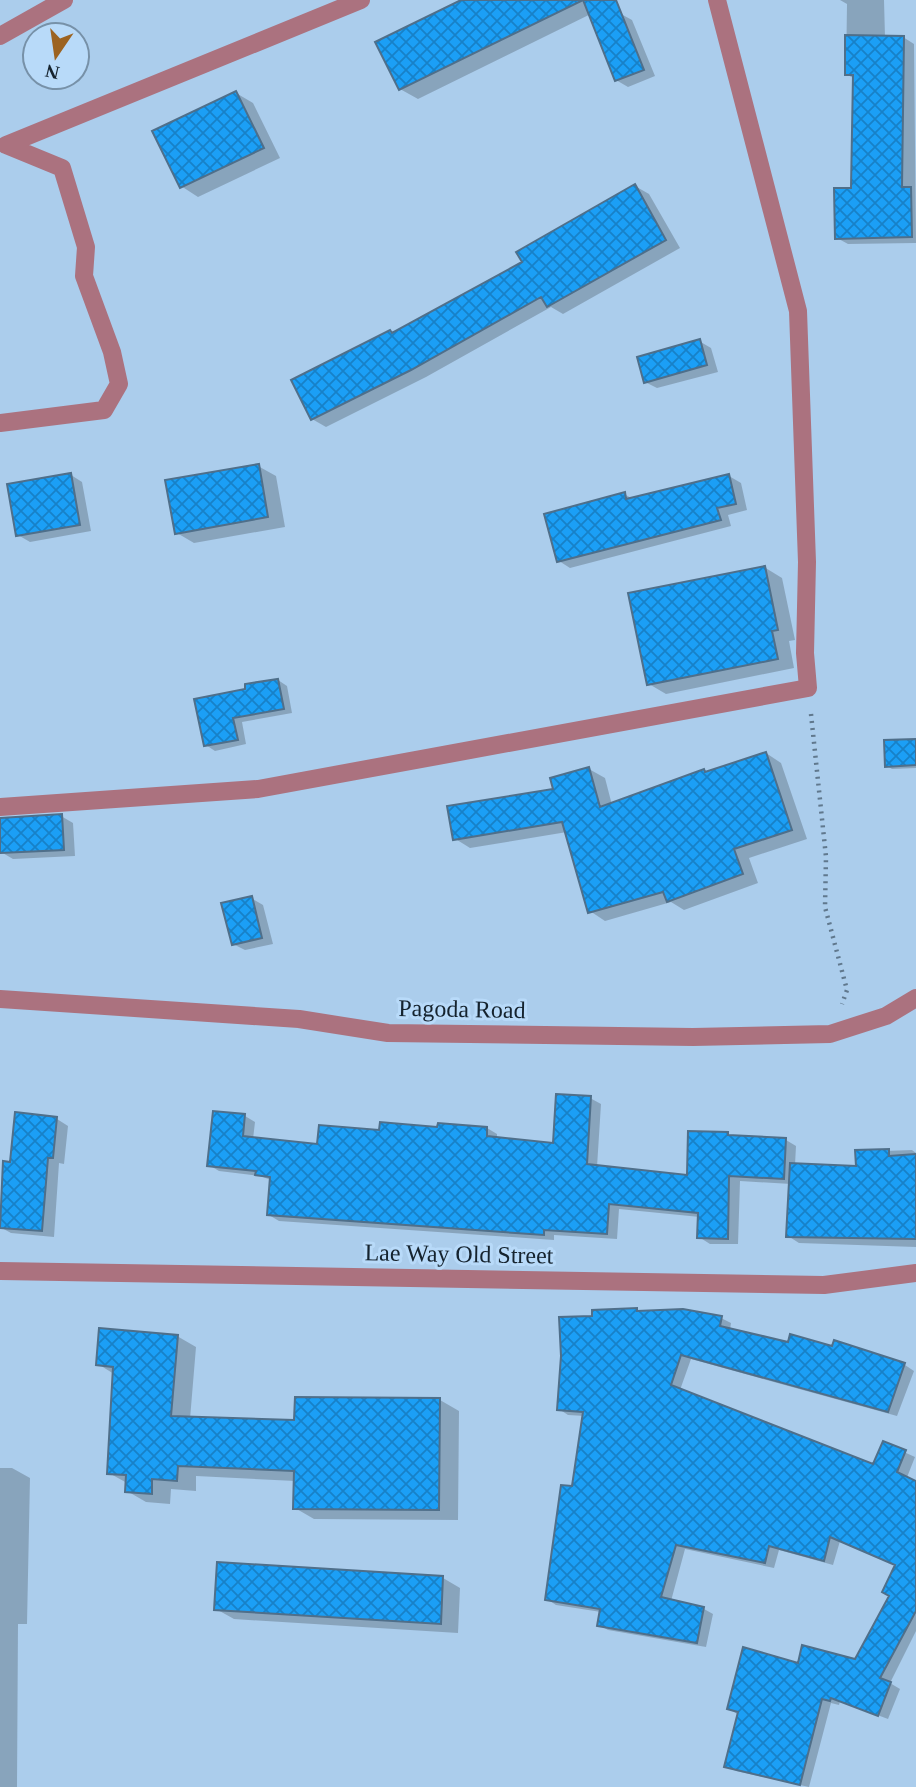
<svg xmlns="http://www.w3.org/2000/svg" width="916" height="1787" font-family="Georgia,serif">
	<defs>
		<pattern id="building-cross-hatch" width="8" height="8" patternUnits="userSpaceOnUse" patternTransform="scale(1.75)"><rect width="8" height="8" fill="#1b9ff6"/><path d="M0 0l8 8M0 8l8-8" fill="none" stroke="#1781c8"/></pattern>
	</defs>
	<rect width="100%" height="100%" fill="#abcdec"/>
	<path fill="#0003" d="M465,0H604L607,6L418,99L400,89Z
		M840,0H884L885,37H903L914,44L916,243L848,244L837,238L852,190L855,79L846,74L847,4Z
		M621,14L632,20L655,76L628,87L616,80Z
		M236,93L253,103L280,158L198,197L181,186Z
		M635,186L649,194L680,248L563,314L551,307L426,377L326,427L312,419L393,334L524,263Z
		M699,341L711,348L718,372L657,388L645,382Z
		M258,466L276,476L285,527L194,543L177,533Z
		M71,475L82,482L91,531L30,542L18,535Z
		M729,476L741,483L747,510L728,515L731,526L570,568L559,561L624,494L633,499Z
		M764,567L782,578L795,640L789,641L794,668L666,694L649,684Z
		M278,680L287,686L292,713L242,722L246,744L215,751L206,745L247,691Z
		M916,740V768L892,769L887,766Z
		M766,753L781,763L807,839L749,858L758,883L684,910L671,902L605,921L590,911L567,832L470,848L454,838L555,791L589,769L605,778L612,805L704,771L707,773Z
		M61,816L73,823L75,856L13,859L1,852L0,819Z
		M251,898L263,905L273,944L245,950L233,944Z
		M590,1098L601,1104L597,1167L689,1176L786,1140L796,1146L795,1165L858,1168L857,1152L912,1150L916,1153V1247L799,1243L788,1236L791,1184L740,1181L738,1244H710L699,1237L700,1217L619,1209L617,1239L554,1235V1240L279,1221L269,1215L271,1180L260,1176L219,1171L209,1165L245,1116L255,1122L253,1139L319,1146L380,1132L487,1128L497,1134V1139L555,1144Z
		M57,1119L68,1126L64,1164L59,1163L54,1237L11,1233L0,1227L4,1163L11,1164Z
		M721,1318L731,1323L730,1330L789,1344L833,1348L835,1342L905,1365L914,1371L897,1416L691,1359L680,1390L874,1466L884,1443L915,1457L876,1556L840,1541L833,1565L779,1550L774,1568L685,1549L671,1601L704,1609L713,1614L706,1647L608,1630L599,1625L601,1612L556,1605L547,1599L573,1488L585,1416L568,1415L559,1409Z
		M177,1336L196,1347L190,1419L296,1422L440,1400L459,1411L458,1520L314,1519L295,1508V1481L196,1476V1491L171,1489L170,1504L146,1502L127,1491V1483L109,1473L114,1374L98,1364Z
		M0,1468H12L30,1478L27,1624H18L17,1787H0Z
		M916,1521V1631L890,1683L900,1689L888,1719L840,1701L839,1705L831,1703L809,1787L736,1771L726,1766L739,1715L729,1709L799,1665L856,1661L891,1596Z
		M219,1564L443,1578L460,1588L458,1633L234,1619L216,1609Z"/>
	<path fill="url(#building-cross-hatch)" stroke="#4f6f8a" stroke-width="2" d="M461,0H616L644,70L615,81L583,0L399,90L375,42Z
		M845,35L904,36L902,187H911L912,237L835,239L834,188H851L853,75H845Z
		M236,91L264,148L180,188L152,131Z
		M635,184L666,240L547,307L541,297L411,370L311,420L291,380L390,330L392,333L522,262L516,252Z
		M700,339L707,365L644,383L637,357Z
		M259,464L268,517L175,534L165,480Z
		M71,473L80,525L16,536L7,484Z
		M729,474L736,504L717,508L721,520L557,562L544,514L625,492L626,499Z
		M765,566L778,630L772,631L778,659L647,685L628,593Z
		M278,679L284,709L233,718L238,740L204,746L194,699L245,689V684Z
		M916,739V765L885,767L884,740Z
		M766,752L792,830L734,849L743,874L667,902L663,892L588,913L562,822L453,840L447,806L553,789L550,778L589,767L600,807L704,769L705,772Z
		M62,814L64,850L0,853V818Z
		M252,896L262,938L232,945L221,903Z
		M556,1094L591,1096L587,1164L687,1175L688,1131L728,1132V1135L786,1138L784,1179L729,1176L728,1239L697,1238L698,1213L609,1204L607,1234L544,1230V1235L267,1215L270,1177L255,1175L256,1171L207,1166L213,1111L245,1114L243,1136L317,1144L319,1125L379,1130L380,1122L437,1127L438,1123L487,1127V1136L553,1143Z
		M15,1112L57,1117L53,1158H48L42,1231L0,1228L3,1161L10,1162Z
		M889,1149V1156L916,1154V1239L786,1237L790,1163L856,1166L855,1150Z
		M637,1308V1311L683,1309L722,1316L720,1326L788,1342L790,1334L832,1346L834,1340L905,1363L888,1412L681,1355L671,1385L873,1464L883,1441L906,1450L897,1472L916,1481V1611L880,1678L891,1682L878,1716L831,1698L830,1701L822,1699L800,1785L724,1767L738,1712L727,1709L743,1647L798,1663L802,1645L855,1659L889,1596L882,1592L895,1565L830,1537L824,1561L769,1546L765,1563L676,1545L661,1597L704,1607L697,1643L597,1626L600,1609L545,1600L561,1485L572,1486L583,1412L557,1410L561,1356L559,1317L592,1316V1310Z
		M99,1328L178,1335L171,1416L294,1420L295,1397L440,1398L439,1510L293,1509L294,1471L178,1466L177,1481L152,1479V1494L125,1492L126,1475L107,1474L113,1367L96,1365Z
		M217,1562L443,1576L441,1624L214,1610Z"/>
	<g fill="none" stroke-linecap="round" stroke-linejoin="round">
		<path stroke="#60788d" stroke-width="4.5" stroke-dasharray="2 5" stroke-linecap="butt" d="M811,714L826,857L825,907L847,990L842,1004"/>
		<path stroke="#ab727f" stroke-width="18" d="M0,36L64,0
			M6,145L361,0
			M0,423L104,410L119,384L112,352L84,276L86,247L62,168L6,145
			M0,807L258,789L808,688L805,653L807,562L798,311L717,0
			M0,999L299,1019L388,1033L693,1037L830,1034L886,1016L916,998"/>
		<path stroke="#ab727f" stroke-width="18" d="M0,1271L824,1285L916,1273"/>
	</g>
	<g text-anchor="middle" stroke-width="6" stroke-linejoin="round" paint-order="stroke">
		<g font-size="24" fill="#15232e" stroke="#b8daf9">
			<text transform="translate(462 1009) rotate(1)" y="8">Pagoda Road</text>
			<text transform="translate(459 1254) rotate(1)" y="8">Lae Way Old Street</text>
		</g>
	</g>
	<g transform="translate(56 56) rotate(193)"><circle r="33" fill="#b8daf9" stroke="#7791a8" stroke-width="2"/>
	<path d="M0-5L12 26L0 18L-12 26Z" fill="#9c6321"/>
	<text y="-10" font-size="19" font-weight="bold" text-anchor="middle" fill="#15232e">N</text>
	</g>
</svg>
